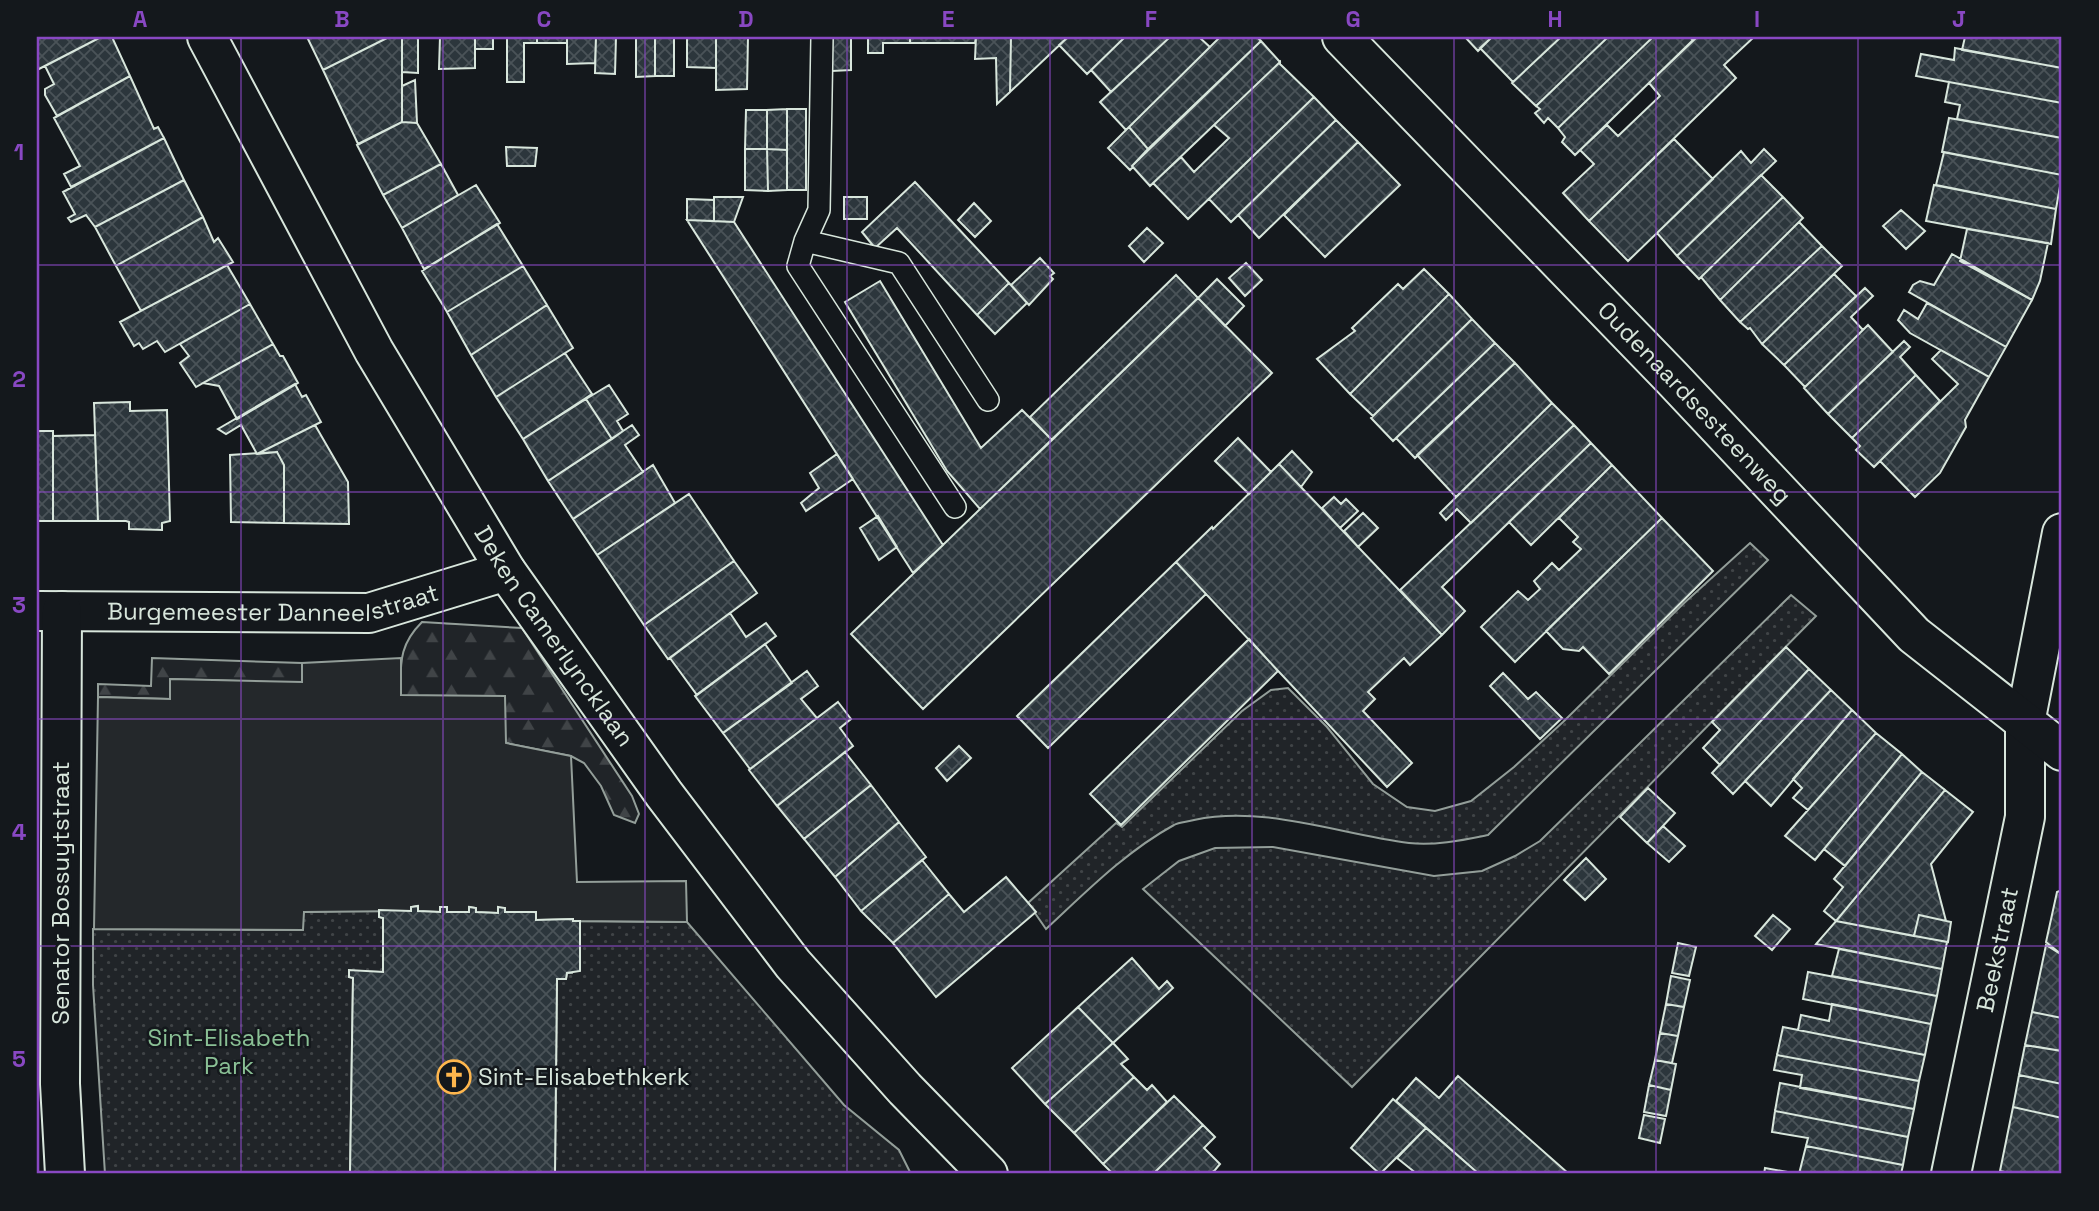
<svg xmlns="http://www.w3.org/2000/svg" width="2099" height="1211" font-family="'Space Grotesk',sans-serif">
	<defs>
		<pattern id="forest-firs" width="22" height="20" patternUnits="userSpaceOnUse" patternTransform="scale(1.75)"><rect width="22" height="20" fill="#202428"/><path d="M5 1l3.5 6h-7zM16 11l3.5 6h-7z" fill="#404447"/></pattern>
		<pattern id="park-dots" width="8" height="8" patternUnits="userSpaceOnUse" patternTransform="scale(1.75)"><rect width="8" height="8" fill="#202428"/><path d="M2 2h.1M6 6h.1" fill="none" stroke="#404447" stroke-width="1.8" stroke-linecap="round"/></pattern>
		<pattern id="building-cross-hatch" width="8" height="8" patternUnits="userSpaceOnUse" patternTransform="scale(1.75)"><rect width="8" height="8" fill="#2c363c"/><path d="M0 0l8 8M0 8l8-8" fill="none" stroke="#4a5358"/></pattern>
	</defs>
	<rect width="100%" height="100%" fill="#14181c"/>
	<path fill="url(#forest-firs)" stroke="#939e99" stroke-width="2" d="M422,622L522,628L632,796L639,814L635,823L614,815L601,786L584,763L571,756L506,743L400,695C401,664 398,646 422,622Z
		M152,658L302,663V683L171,679L170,699L98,697V684L151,686Z"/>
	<path fill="url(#park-dots)" stroke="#939e99" stroke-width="2" d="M1750,543L1768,560L1488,835C1463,840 1435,846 1409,843C1339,834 1265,805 1194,820C1187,822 1179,822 1174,825C1125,852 1086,892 1046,929L1028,903L1116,823L1122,827L1242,711L1271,690L1288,688L1327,727L1373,784L1407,807L1435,811L1471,801L1514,767L1563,722L1683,604Z
		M1791,595L1816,616L1352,1087L1143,889L1179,861L1215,848L1273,847L1434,876L1482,871L1515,856L1540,841Z
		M379,910V917L383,918V972L349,971V977L353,978L350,1174H105L93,985V929L302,930L303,912Z
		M580,921L687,922L844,1105L899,1150L911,1174H555L557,979H566L567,973H572Z"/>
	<path fill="#24282b" stroke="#939e99" stroke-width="2" d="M401,658V695L505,696L506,743L571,756L577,882L686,881L687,922L573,921L572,919L536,920V912H505V908H498V913L476,912V908L470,907L469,912H447V907H440V912L418,911L417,906L411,907V911L304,912L303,930L94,929L98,697L170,699V679L302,682V663Z"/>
	<path fill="url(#building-cross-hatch)" stroke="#d8e6dc" stroke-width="2" d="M37,37H101L37,70Z
		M101,37H112L130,76L57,116L45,95V89L54,84L45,66Z
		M307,37H389L323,70Z
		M389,37H402V122L358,144L323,70Z
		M402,37H418V73L402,72Z
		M440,37H475V68L439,69Z
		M475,37H493V49H475Z
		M507,37H537V43H524V82H507Z
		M537,37H567V43H537Z
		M567,37H596L595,63L567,64Z
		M596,37H616L615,74L595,73Z
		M636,37H655V76L636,77Z
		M655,37H674V76H655Z
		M687,37H716V68L687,67Z
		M716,37H748L747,89L716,90Z
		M832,37H851V70L832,71Z
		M868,37H910V43H883V53H868Z
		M910,37H976L975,43H910Z
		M976,37H1011L1010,92L997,104L996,58L975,59Z
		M1011,37H1068L1010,92Z
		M1068,37H1125L1087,74L1059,45Z
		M1125,37H1170L1111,92L1091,70Z
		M1170,37H1199L1210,47L1126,130L1100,102Z
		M1220,37H1257L1261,41L1148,149L1129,127Z
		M1465,37H1492L1478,51Z
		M1492,37H1561L1513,82L1480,48Z
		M1561,37H1608L1536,106L1512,83Z
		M1608,37H1653L1558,128L1548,118L1544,123L1535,113L1540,109L1536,106Z
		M1653,37H1690L1693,40L1575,155L1562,142L1565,137L1558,128Z
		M1697,37H1754L1724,65L1736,78L1589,221L1563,193L1594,164L1580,150L1607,125L1618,136L1660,96L1649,83Z
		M1965,37H2062V68L1962,50Z
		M1261,41L1280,62L1150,186L1132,166Z
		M1955,48L2062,68V103L1916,76L1921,54L1954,60Z
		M1280,62V64L1314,97L1188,219L1153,183L1181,157L1194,172L1229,138L1214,125Z
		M130,76L154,129L158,127L164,138L71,187L64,174L80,166L54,118Z
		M415,80L417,123L402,122V86Z
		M1949,82L2062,103V138L1957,119L1960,105L1945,102Z
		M1314,97L1336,120L1231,222L1209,199Z
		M787,109H806V190H787Z
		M787,109V150L767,149V110Z
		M746,110H767V149H745Z
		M1949,118L2062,138V175L1942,152Z
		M1336,120L1358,142L1259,238L1238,215Z
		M402,122L417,123L441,164L383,195L357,145Z
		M1129,127L1148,149L1132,166L1133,167L1130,170L1108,148Z
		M164,138L184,180L95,227L86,215L71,222L68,218L75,214L63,192Z
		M1674,139L1713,179L1628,261L1589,221Z
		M1358,142L1400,185L1325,257L1284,215Z
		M506,147L537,148L535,166H507Z
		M745,149H767L768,191L745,190Z
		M767,149L787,150V190L768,191Z
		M1764,149L1776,161L1677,256L1657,233L1741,151L1751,163Z
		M1944,152L2062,175L2056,209L1936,185Z
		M441,164L458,195L402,228L383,195Z
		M1761,175L1783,197L1699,279L1677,256Z
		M184,180L203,217L116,266L95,227Z
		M915,182L1009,283L977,315L897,228L875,248L862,232Z
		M476,185L500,223L424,269L402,228Z
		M1934,185L2056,209L2051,244L1926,221Z
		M714,197H743L734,222L714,221Z
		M844,197H867V219H844Z
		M1783,197L1803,218L1720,300L1701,277Z
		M687,199L714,200V221L687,220Z
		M974,203L991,221L975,237L958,220Z
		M1901,210L1925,231L1906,249L1883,226Z
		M203,217L214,242L218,238L233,262L141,311L116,266Z
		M687,220L734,222L943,545L913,573Z
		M1799,222L1822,246L1740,322L1720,300Z
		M497,224L523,266L447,312L422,271Z
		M1147,228L1163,243L1144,262L1129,246Z
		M1967,229L2048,243L2040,281L2032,300L1960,261Z
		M1822,246L1842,266L1762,344L1750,328L1748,329L1740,322Z
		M1952,254L2032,300L2006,347L1909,292L1913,285L1920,281L1934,285Z
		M1040,258L1054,273L1050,276L1053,279L1029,305L1011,285Z
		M1246,263L1262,280L1245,296L1229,278Z
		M227,265L250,304L165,352L157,341L143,349L139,343L134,346L120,322Z
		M523,266L547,305L471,355L447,312Z
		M1424,269L1449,294L1350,394L1317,359L1355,331L1352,328L1398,284L1403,289Z
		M1834,274L1856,296L1784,365L1762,344Z
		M1176,275L1198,298L1052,440L1030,417Z
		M1217,279L1244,306L1225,326L1198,298Z
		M880,281L981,448L1022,410L1052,440L980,509L947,471L845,302Z
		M1009,283L1027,303L995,334L977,315Z
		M1865,288L1873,296L1851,317L1863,330L1805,387L1784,365Z
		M1449,294L1472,319L1373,416L1350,394Z
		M1198,298L1272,373L923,709L851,634Z
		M1927,303L2006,347L1989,377L1910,333L1898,320L1904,310L1918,319Z
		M250,304L273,344L196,387L180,363L189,356L180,344Z
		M547,305L573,348L496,397L471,355Z
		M1472,319L1495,343L1393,441L1371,418Z
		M1868,325L1893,352L1828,414L1804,388Z
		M1904,341L1910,347L1900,357L1916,375L1852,438L1828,414Z
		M1495,343L1515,363L1415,458L1396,438Z
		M273,344L280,356H283L298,383L237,419L219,386L203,383Z
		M1941,350L1989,377L1965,420L1966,427L1940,473L1915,497L1880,461L1958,384L1932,359Z
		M565,353L592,394L523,439L496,397Z
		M1515,363L1552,403L1456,497L1417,455Z
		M1916,375L1940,401L1874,467L1856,450L1860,446L1852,438Z
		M295,384L302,397L306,395L321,422L257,454L241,425L226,434L218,429Z
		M609,385L628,414L617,421L623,431L612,439L586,399Z
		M586,399L612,439L548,481L523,439Z
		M130,402V411L167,410L170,521L162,523V530L129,529V522L126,521H98L94,403Z
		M1552,403L1574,425L1471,523L1457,509L1446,520L1440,513Z
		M315,425L348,482L349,524L284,523V465L277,452L257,454Z
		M632,425L639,435L625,445L643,472L573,519L548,481Z
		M1574,425L1591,443L1442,587L1465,611L1442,635L1400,590Z
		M37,431H53V521H37Z
		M95,435L98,521H53V436Z
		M1238,438L1271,472L1249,494L1215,461Z
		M1591,443L1612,465L1531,545L1509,522Z
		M1292,451L1312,472L1301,487L1279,464Z
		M277,452L284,465V523L231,522L230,455Z
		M837,454L853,479L806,511L801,503L819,488L810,473Z
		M1279,464L1442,635L1410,665L1404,658L1368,692L1375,699L1363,711L1412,763L1387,787L1176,562L1212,527L1213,529Z
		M653,465L675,503L597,555L573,519Z
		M1612,465L1662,518L1515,662L1481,627L1518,591L1528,600L1540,589L1534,581L1552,563L1559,570L1581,549L1573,542L1578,537L1559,518Z
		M689,494L734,561L644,625L597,555Z
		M1334,497L1341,504L1346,499L1358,511L1340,528L1322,508Z
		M1363,513L1378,528L1358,547L1344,531Z
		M878,516L897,547L879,560L860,528Z
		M1662,518L1713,571L1609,674L1583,647L1579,651L1563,649L1546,631Z
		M734,561L757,593L668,659L644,625Z
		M1176,562L1206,594L1048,748L1017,716Z
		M730,613L746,637L766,623L776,636L697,695L670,658Z
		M1249,639L1278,671L1121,825L1090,794Z
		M765,644L792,683L723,733L695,696Z
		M1786,647L1809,669L1720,765L1703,748L1720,730L1712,722Z
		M1809,669L1831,690L1733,794L1712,773Z
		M807,671L818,686L801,699L817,718L750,769L723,733Z
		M1503,673L1528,699L1536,692L1562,718L1540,739L1490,686Z
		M1831,690L1852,710L1771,806L1745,781Z
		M838,702L851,719L840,728L853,746L777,806L749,770Z
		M1852,710L1876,733L1808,810L1793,798L1802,788L1793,779Z
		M1876,733L1902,754L1815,860L1785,836Z
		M959,746L971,758L947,781L936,768Z
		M845,752L871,785L804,839L777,806Z
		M1902,754L1922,772L1845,866L1824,849Z
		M1922,772L1945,790L1836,921L1824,911L1843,887L1834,879Z
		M871,785L899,822L835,877L804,839Z
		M1648,788L1675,813L1647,843L1620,817Z
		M1945,790L1973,812L1931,864L1946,921L1919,915L1914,936L1836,921Z
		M899,822L926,857L861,911L835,877Z
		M1663,826L1685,846L1669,862L1647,843Z
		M1586,858L1606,879L1585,900L1564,880Z
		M922,860L949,894L893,943L861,911Z
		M1006,877L1036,912L936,997L893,943L949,894L964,912Z
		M2062,890V955L2046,942L2057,892Z
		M418,906V911L440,912V907H447V912H469V907L476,908V912L498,913V907L505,908V912H536V920L573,919V921H580V971L567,973L566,979H557L555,1174H350L353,978L349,977V970L383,972V918L379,917V910L411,911V907Z
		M1773,915L1790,929L1772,950L1755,936Z
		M1919,915L1951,922L1948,942L1914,936Z
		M1836,921L1947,942L1942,969L1816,944Z
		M1678,943L1696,947L1689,976L1672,973Z
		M2046,945L2062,955V1018L2032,1012Z
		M1839,949L1942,969L1937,996L1832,976Z
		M1132,958L1159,989L1167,981L1173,988L1113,1043L1078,1007Z
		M1808,972L1937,996L1931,1024L1803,999Z
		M1671,976L1690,980L1684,1007L1666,1004Z
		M1666,1004L1684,1007L1678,1036L1660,1033Z
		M1832,1004L1931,1024L1925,1055L1798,1030L1801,1015L1829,1021Z
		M1078,1007L1113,1043L1045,1104L1012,1068Z
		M2032,1012L2062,1018V1051L2025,1045Z
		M1783,1027L1925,1055L1919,1081L1777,1055Z
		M1660,1033L1678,1036L1672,1063L1655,1060Z
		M1113,1043L1128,1059L1121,1064L1134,1077L1074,1133L1045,1104Z
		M2025,1045L2062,1051V1084L2019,1075Z
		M1777,1055L1919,1081L1914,1109L1800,1088L1802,1075L1774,1070Z
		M1655,1060L1676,1064L1671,1090L1649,1085Z
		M2019,1075L2062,1084V1118L2013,1107Z
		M1458,1076L1569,1174H1479L1396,1101L1416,1078L1439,1098Z
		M1134,1077L1147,1090L1152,1085L1167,1102L1103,1164L1074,1133Z
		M1780,1083L1914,1109L1908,1137L1775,1111Z
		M1649,1085L1671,1090L1666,1116L1644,1112Z
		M1174,1096L1203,1125L1153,1174H1113L1103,1164Z
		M1393,1099L1426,1128L1380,1174L1351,1148Z
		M2013,1107L2062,1118V1174H2014L2000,1171Z
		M1775,1111L1908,1137L1903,1165L1806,1146L1808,1138L1772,1132Z
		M1644,1115L1665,1119L1660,1143L1639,1138Z
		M1203,1125L1215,1137L1204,1148L1220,1164L1215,1170L1210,1174H1153Z
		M1426,1128L1479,1174H1417L1397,1158Z
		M1806,1146L1903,1165L1901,1174H1799Z
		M1765,1168L1799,1174H1800H1764Z"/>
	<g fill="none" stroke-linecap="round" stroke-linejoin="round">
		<defs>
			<path id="service" d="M822,37L819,210L805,241L798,266L955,507
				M805,241L899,263L988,400"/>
			<g id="minor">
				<path id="s1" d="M207,37L374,351L506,571L664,794L793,964L905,1089L988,1174"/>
				<path id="s2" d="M38,611L369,613L506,571"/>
				<path d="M62,611L60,1084L65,1174"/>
				<path id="s3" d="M1951,1174L2025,817V723L2062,533"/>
			</g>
			<g id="primary">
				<path id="s4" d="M1342,37L1672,378L1914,635L2062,751"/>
			</g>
		</defs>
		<use href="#service" stroke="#d8e6dc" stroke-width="24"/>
		<use href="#minor" stroke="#d8e6dc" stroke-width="42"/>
		<use href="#primary" stroke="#d8e6dc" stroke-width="42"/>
		<use href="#service" stroke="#14181c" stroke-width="21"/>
		<use href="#minor" stroke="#14181c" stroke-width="38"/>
		<use href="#primary" stroke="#14181c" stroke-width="38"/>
	</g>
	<path fill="none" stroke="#8948c3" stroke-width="2" stroke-opacity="0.55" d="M241,37V1174M443,37V1174M645,37V1174M847,37V1174M1050,37V1174M1252,37V1174M1454,37V1174M1656,37V1174M1858,37V1174M37,265H2062M37,492H2062M37,719H2062M37,946H2062"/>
	<defs>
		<symbol id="church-ring" viewBox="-11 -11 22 22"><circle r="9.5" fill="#14181c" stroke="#ffb74d" stroke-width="1.5"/><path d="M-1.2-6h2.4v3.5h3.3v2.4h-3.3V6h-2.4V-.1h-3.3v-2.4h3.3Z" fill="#ffb74d"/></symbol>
	</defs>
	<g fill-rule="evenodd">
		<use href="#church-ring" x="435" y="1058" width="38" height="38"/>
	</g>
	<g text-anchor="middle" stroke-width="5" stroke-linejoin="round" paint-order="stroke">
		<g font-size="24" fill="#d8e6dc" stroke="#14181c">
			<text dy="8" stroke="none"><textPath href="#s4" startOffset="508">Oudenaardsesteenweg</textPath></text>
			<text dy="8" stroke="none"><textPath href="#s2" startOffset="236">Burgemeester Danneelstraat</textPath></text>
			<text dy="8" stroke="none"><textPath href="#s1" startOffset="693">Deken Camerlyncklaan</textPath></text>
			<text transform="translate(61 893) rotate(-90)" y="8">Senator Bossuytstraat</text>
			<text dy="8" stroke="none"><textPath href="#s3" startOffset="229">Beekstraat</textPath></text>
		</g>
		<g font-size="24" fill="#8ac095" stroke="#14181c">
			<text x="229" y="1046">Sint-Elisabeth<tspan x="229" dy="28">Park</tspan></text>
		</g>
		<g font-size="24" fill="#d8e6dc" stroke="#14181c" text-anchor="start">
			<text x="478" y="1085">Sint-Elisabethkerk</text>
		</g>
	</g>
	<rect width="2099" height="1211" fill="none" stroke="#14181c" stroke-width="77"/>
	<rect x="38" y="38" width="2022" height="1134" fill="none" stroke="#8948c3" stroke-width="2.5"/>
	<g font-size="23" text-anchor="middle" font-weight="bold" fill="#8948c3">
		<text x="140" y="27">A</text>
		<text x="342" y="27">B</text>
		<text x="544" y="27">C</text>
		<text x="746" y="27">D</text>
		<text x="948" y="27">E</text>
		<text x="1151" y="27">F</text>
		<text x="1353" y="27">G</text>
		<text x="1555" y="27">H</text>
		<text x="1757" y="27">I</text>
		<text x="1959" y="27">J</text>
		<text x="19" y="160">1</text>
		<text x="19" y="387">2</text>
		<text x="19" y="613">3</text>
		<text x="19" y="840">4</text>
		<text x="19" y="1067">5</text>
	</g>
</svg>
